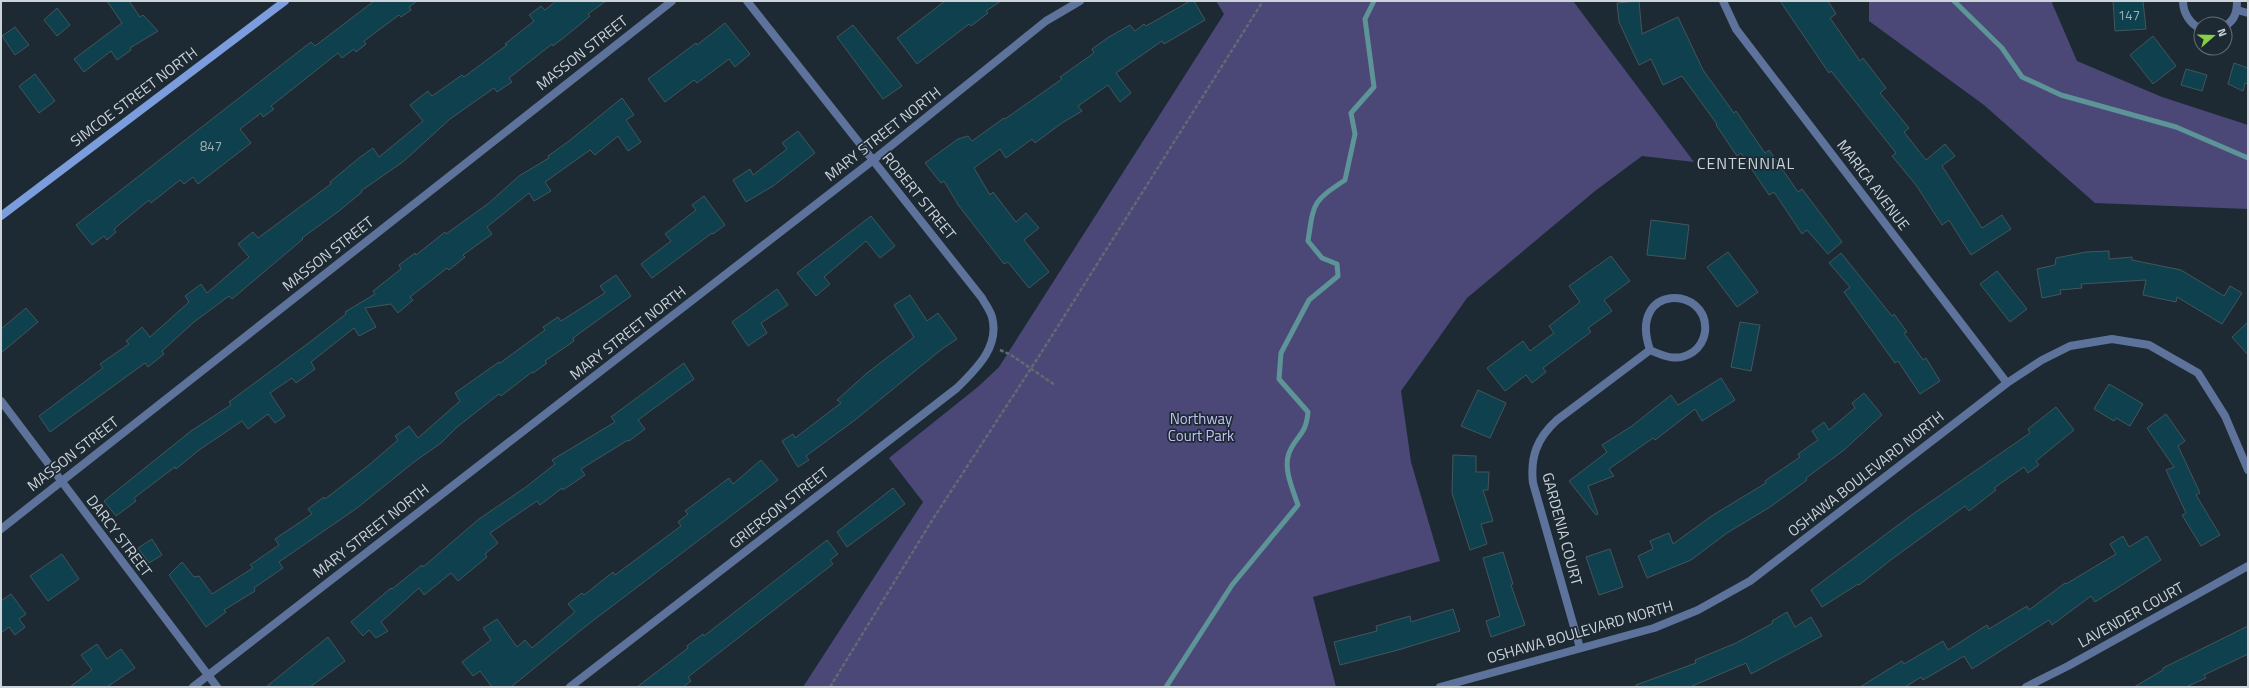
<svg xmlns="http://www.w3.org/2000/svg" width="2249" height="688" font-family="'Titillium Web',sans-serif">
	<rect width="100%" height="100%" fill="#1e2a33"/>
	<path fill="#4b4878" d="M1216,1H1573L1694,162L1642,156L1595,191L1467,298L1401,391L1411,462L1440,561L1313,597L1336,687H803L923,502L889,458L979,386L999,367L1224,14Z
		M1869,1H2053L2052,3L2077,61L2162,97L2248,125V209L2095,203L1984,105L1869,21Z"/>
	<g fill="none" stroke-linecap="round" stroke-linejoin="round">
		<path stroke="#5d9497" stroke-width="5" d="M1954,1L2002,48L2022,77L2061,95L2176,127L2248,158
			M1166,687L1232,585L1298,505C1293,490 1283,469 1289,453C1296,435 1306,436 1308,412L1279,379L1281,353L1309,300L1338,276L1337,264L1322,258L1308,241C1314,202 1312,202 1345,180L1355,134L1351,113L1374,87L1365,19L1374,1"/>
	</g>
	<path fill="#0f404d" stroke="#44555b" d="M107,1H129L140,17L143,15L158,31L130,48L131,50L117,60L111,51L84,72L74,59L122,23Z
		M374,1H417L409,7L411,10L401,17L399,15L364,41L366,44L356,52L354,49L342,58L338,53L271,106L274,109L263,117L261,113L240,129L251,143L198,184L193,177L184,184L180,180L151,203L149,200L126,219L114,229L116,232L107,240L104,236L92,245L76,225L311,42L315,46Z
		M556,1H606L588,14L590,16L572,31L553,46L552,44L509,78L512,82L497,92L494,88L450,119L404,161L361,191L362,192L339,211L302,238L303,239L232,299L229,296L194,322L162,351L164,354L148,367L145,363L50,432L39,416L103,368L100,364L129,344L126,341L142,327L150,337L189,302L185,296L201,284L207,293L249,257L238,244L253,232L258,238L331,184L330,182L359,158L373,148L379,157L423,121L410,105L428,91L432,96L462,75L464,77L507,45L505,44L534,21L529,15L541,6L545,10Z
		M945,1H1001L986,11L988,13L971,26L969,24L917,64L897,38Z
		M1190,1H1194L1205,20L1164,44L1162,41L1116,73L1131,93L1120,102L1108,85L1078,106L1082,111L1062,123L1035,143L1032,139L1006,158L1000,149L974,168L990,195L993,192L1016,222L1026,213L1039,228L1024,240L1049,272L1029,288L1008,262L1004,264L959,206L944,181L941,183L925,163L958,139L968,136L972,141L1004,118L1005,119L1062,79L1060,77L1094,53L1092,49L1109,37L1130,25L1135,31L1144,24L1146,26Z
		M1639,1L1642,34L1678,17L1703,70L1734,113L1736,111L1765,153L1769,150L1798,192L1802,189L1842,242L1828,254L1807,230L1802,234L1774,192L1769,195L1741,153L1737,156L1716,125L1717,124L1682,76L1663,85L1651,59L1639,65L1619,22L1617,3Z
		M1780,1H1828L1836,14L1830,18L1860,61L1863,58L1886,88L1880,93L1909,128L1904,132L1926,160L1945,144L1955,156L1942,166L1982,228L2002,215L2011,229L1971,255L1949,220L1942,225L1916,185L1892,156L1896,153L1831,71L1829,73Z
		M2113,1H2143L2146,29L2115,31Z
		M57,8L70,25L57,36L44,20Z
		M725,23L750,54L735,67L729,59L697,83L694,80L665,102L648,79L696,43L697,45Z
		M853,25L902,86L883,99L837,37Z
		M15,27L29,45L15,55L2,36Z
		M2153,36L2176,66L2153,84L2130,55Z
		M2234,63L2248,68V84L2245,83L2243,91L2228,84Z
		M2186,69L2207,75L2202,91L2181,85Z
		M35,74L55,101L39,113L19,86Z
		M622,98L634,115L626,120L641,142L628,151L618,136L595,155L590,150L545,182L551,191L534,201L529,193L487,227L492,234L463,255L465,257L449,270L447,268L410,297L413,300L398,313L391,304L365,308L376,327L359,336L354,328L311,362L315,369L296,383L292,378L270,393L285,416L275,423L268,414L248,429L242,421L199,450L176,469L175,467L134,498L136,501L116,516L104,501L191,431L231,405L229,402L310,342L346,314L345,312L375,294L373,291L401,269L399,265L415,253L416,255L445,232L446,234L489,203L519,176L549,158L548,156L569,141Z
		M798,131L815,153L773,186L746,202L733,180L750,169L753,175L787,149L782,143Z
		M704,196L725,225L713,234L712,233L652,278L641,264L671,241L665,234L696,210L692,205Z
		M871,216L895,246L880,258L866,241L824,277L830,284L816,296L797,273Z
		M1651,220L1689,225L1685,259L1647,255Z
		M2109,251V259L2132,257V260L2181,270L2224,296L2230,286L2242,293L2222,324L2177,297L2176,302L2143,295L2146,280L2081,284L2082,288L2060,290L2061,294L2042,298L2037,269L2055,265L2056,258L2086,252Z
		M1728,252L1758,292L1737,307L1707,267Z
		M1841,253L1892,316L1894,314L1907,332L1904,333L1923,360L1926,358L1940,381L1920,394L1898,361L1895,363L1844,292L1850,287L1829,263Z
		M1611,256L1630,281L1604,300L1612,311L1588,328L1591,332L1543,368L1546,372L1532,383L1526,375L1505,391L1487,368L1523,341L1530,351L1554,333L1549,326L1580,302L1569,286Z
		M1997,271L2027,309L2010,322L1980,284Z
		M616,275L631,296L573,338L574,341L545,361L547,363L533,373L532,372L501,396L499,394L456,428L441,443L414,462L357,508L279,562L283,568L254,588L255,591L224,610L226,612L206,627L169,575L182,562L194,577L199,576L212,594L253,568L250,565L279,545L275,539L312,514L308,509L324,497L325,499L369,465L398,440L395,436L409,426L418,438L460,401L455,393L499,362L500,363L545,330L543,327L558,317L561,321L605,293L600,286Z
		M777,289L788,305L761,323L767,333L748,346L732,322Z
		M910,295L927,321L938,313L957,339L942,349L855,420L806,456L809,460L798,467L782,441L793,434L795,438L841,403L837,400L867,373L914,337L894,305Z
		M26,308L38,322L1,353V329Z
		M1740,322L1760,325L1751,371L1731,367Z
		M2248,322V355L2232,337Z
		M684,363L694,379L638,420L645,429L629,441L628,440L581,469L585,475L563,490L562,488L540,505L537,501L490,533L498,543L485,554L487,557L458,581L451,573L424,595L419,588L381,622L388,631L376,638L369,630L363,636L351,622L391,588L392,589L422,565L423,567L479,519L526,487L555,464L552,460L615,422L611,417Z
		M1721,378L1735,400L1702,421L1695,409L1655,440L1653,438L1609,469L1614,476L1588,486L1598,514L1596,515L1569,481L1607,452L1602,445L1632,426L1671,395L1678,405Z
		M2109,384L2143,404L2130,426L2116,418L2114,421L2094,409Z
		M1478,390L1506,403L1490,438L1461,426Z
		M1864,393L1882,415L1844,450L1806,478L1807,480L1770,507L1727,533L1691,560L1647,578L1638,556L1653,549L1650,541L1669,533L1673,544L1713,515L1766,483L1765,481L1800,457L1798,454L1818,440L1812,431L1824,422L1829,430L1855,408L1852,403Z
		M2056,407L2074,430L2036,461L2039,465L2028,473L2024,467L1994,488L1996,490L1969,511L1965,506L1892,559L1859,585L1858,584L1822,607L1811,590L1913,514L2030,433L2028,429Z
		M2166,414L2185,441L2178,446L2200,493L2196,495L2220,535L2201,546L2182,515L2186,513L2166,470L2174,467L2147,428Z
		M1453,455L1476,456V472H1489L1488,490H1483L1493,521L1481,524L1487,544L1470,550L1452,493Z
		M761,460L778,480L586,626L511,687H492L480,671L473,676L462,662L491,640L483,628L497,619L517,647L525,640L532,648L575,612L568,604L582,593L584,595L613,572L615,575L681,526L678,522L688,514L685,511L729,478L733,484Z
		M893,488L905,504L847,547L837,532Z
		M2123,536L2129,547L2147,536L2161,560L2095,602L2091,596L2052,625L2049,620L1972,669L1964,656L1923,680L1921,677L1905,687H1860L1902,661L1904,664L1943,641L1948,650L1987,625L1989,629L2027,606L2029,610L2065,583L2066,584L2116,554L2110,544Z
		M152,539L162,555L149,563L138,548Z
		M827,540L838,554L830,560L833,564L688,677L691,681L683,687H637L688,648L687,646L703,634L704,636Z
		M1610,549L1623,587L1599,595L1586,557Z
		M1503,552L1513,584L1511,585L1525,625L1491,637L1486,621L1500,616L1483,558Z
		M62,554L79,579L48,601L30,576Z
		M11,594L26,614L19,619L25,627L15,635L9,627L1,633V601Z
		M1453,609L1460,631L1398,650L1340,665L1334,642L1377,631L1376,626L1410,616L1411,622Z
		M1787,612L1795,627L1811,617L1822,636L1751,674L1746,663L1690,687H1636V685L1696,663L1695,660L1736,643L1773,623L1772,621Z
		M2248,626V654L2204,675L2206,678L2186,687H2134L2163,670V668Z
		M328,637L345,661L310,687H266Z
		M97,644L107,659L121,649L135,668L107,687H70L92,670L81,655Z"/>
	<g fill="none" stroke-linecap="round" stroke-linejoin="round">
		<path stroke="#606a72" stroke-width="2.5" stroke-dasharray="4 2" stroke-linecap="butt" d="M1000,350L1011,355L1055,385
			M830,687L931,522L1041,353L1263,1"/>
		<path stroke="#5e739b" stroke-width="8" d="M1723,1L1736,29L2007,383
			M2183,1C2183,13 2190,24 2201,29
			M2237,10L2248,13
			M2225,26C2235,20 2237,12 2237,1
			M1,401L217,687
			M1,529L672,1
			M1580,648L1533,483C1530,457 1537,438 1557,420L1650,350C1627,283 1710,285 1705,332C1704,340 1699,348 1693,352C1678,362 1665,357 1650,350
			M193,687L872,161L1046,21L1080,1
			M570,687L957,388C976,369 1000,347 992,317C990,310 985,304 982,298L747,1
			M1440,687L1654,628L1698,610L1750,581L2007,383L2042,360L2070,346L2112,339L2149,345L2198,373L2225,416L2248,470
			M2026,687L2068,666L2248,566"/>
		<path stroke="#7b9cdd" stroke-width="8" d="M1,216L285,1"/>
	</g>
	<g text-anchor="middle" stroke-width="3.5" stroke-linejoin="round" paint-order="stroke">
		<g font-size="13" fill="#9dafb7">
			<text x="2129" y="20">147</text>
			<text x="211" y="151">847</text>
		</g>
		<g font-size="15" fill="#ccd4da" stroke="#1e2a33">
			<text transform="translate(582 53) rotate(-38)" y="5">MASSON STREET</text>
			<text transform="translate(134 97) rotate(-37)" y="5">SIMCOE STREET NORTH</text>
			<text transform="translate(883 134) rotate(-38)" y="5">MARY STREET NORTH</text>
			<text transform="translate(1873 185) rotate(53)" y="5">MARICA AVENUE</text>
			<text transform="translate(919 196) rotate(51)" y="5">ROBERT STREET</text>
			<text transform="translate(328 254) rotate(-38)" y="5">MASSON STREET</text>
			<text transform="translate(628 333) rotate(-38)" y="5">MARY STREET NORTH</text>
			<text transform="translate(73 454) rotate(-38)" y="5">MASSON STREET</text>
			<text transform="translate(1866 474) rotate(-38)" y="5">OSHAWA BOULEVARD NORTH</text>
			<text transform="translate(779 508) rotate(-38)" y="5">GRIERSON STREET</text>
			<text transform="translate(1562 529) rotate(75)" y="5">GARDENIA COURT</text>
			<text transform="translate(371 531) rotate(-38)" y="5">MARY STREET NORTH</text>
			<text transform="translate(119 536) rotate(53)" y="5">DARCY STREET</text>
			<text transform="translate(2131 615) rotate(-29)" y="5">LAVENDER COURT</text>
			<text transform="translate(1580 632) rotate(-16)" y="5">OSHAWA BOULEVARD NORTH</text>
		</g>
		<g font-size="15" fill="#c3c2f6" stroke="#1e2a33">
			<text x="1201" y="424">Northway<tspan x="1201" dy="17">Court Park</tspan></text>
		</g>
		<g font-size="16" letter-spacing="1" fill="#ccd4da" stroke="#1e2a33">
			<text x="1746" y="169">CENTENNIAL</text>
		</g>
	</g>
	<rect width="2249" height="688" fill="none" stroke="#ccd4da" stroke-width="4"/>
	<g transform="translate(2213 36) rotate(70)"><circle r="19" fill="#1e2a33" stroke="#646e76"/>
	<path d="M0-3L7 15L0 10L-7 15Z" fill="#89ce48"/>
	<text y="-6" font-size="11" font-weight="bold" text-anchor="middle" fill="#ccd4da">N</text>
	</g>
</svg>
